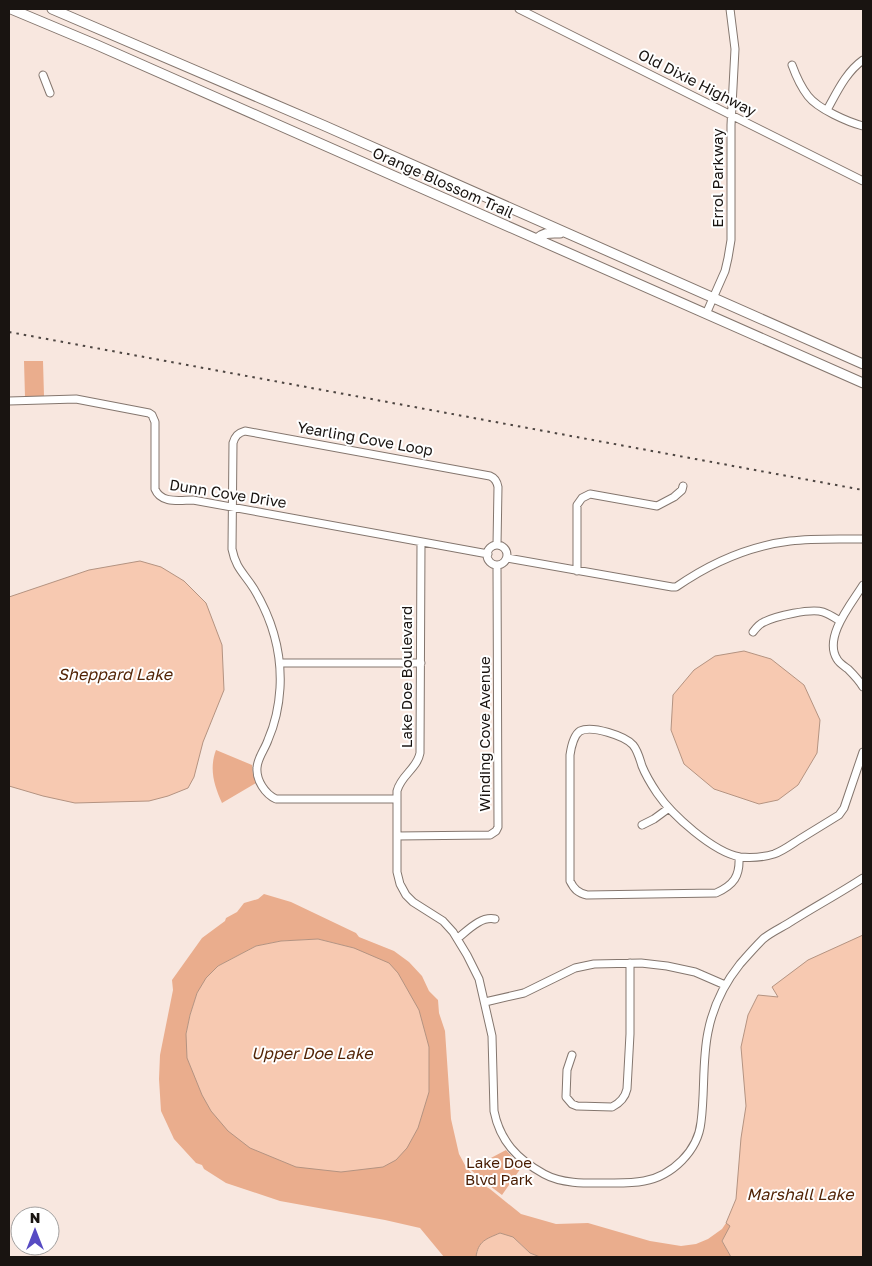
<svg xmlns="http://www.w3.org/2000/svg" width="872" height="1266" font-family="'Golos Text',sans-serif">
	<rect width="100%" height="100%" fill="#f8e7df"/>
	<path fill="#eaad8d" fill-rule="evenodd" d="M24,361H43L44,396L25,397Z
		M216,750L252,765L253,775L256,783L222,803C214,785 209,769 216,750Z
		M264,894L291,902L356,933L359,937L394,951L409,962L422,976L429,991L438,1000L439,1013L445,1031L451,1119L459,1154L466,1167L480,1183L490,1189L521,1214L556,1224L588,1223L650,1241L681,1246L696,1244L708,1239L722,1229L726,1223L731,1225L722,1241L731,1257H540L530,1253L513,1237L477,1250L476,1257H444L420,1228L385,1220L280,1201L226,1183L204,1169L202,1165L196,1163L174,1139L161,1111L159,1079L160,1055L173,990L172,980L202,938L225,921L226,918L237,912L244,903L258,899ZM318,939L354,948L186,1034L190,1015L197,993L218,966L256,946L281,941Z
		M506,1150L514,1159L523,1165L502,1195L482,1180L470,1169Z"/>
	<path fill="#f7c9b1" stroke="#b49381" d="M140,561L161,567L184,581L206,603L222,645L224,690L203,742L194,777L188,788L168,796L149,801L75,803L43,796L9,786V597L89,570Z
		M744,651L771,659L804,685L820,720L817,753L798,785L778,800L759,804L714,789L684,764L671,730L673,695L694,670L715,656Z
		M863,935V1257H731L722,1241L730,1226L726,1223L736,1199L741,1138L746,1106L741,1047L748,1015L758,995L778,997L772,987L808,960Z
		M318,939L354,948L389,963L398,973L419,1010L429,1047V1092L418,1128L407,1148L396,1160L383,1167L341,1172L296,1167L250,1148L228,1131L211,1111L202,1095L187,1058L186,1034L190,1015L197,993L206,978L218,966L256,946L281,941Z
		M500,1233L513,1237L530,1253L540,1257H476C478,1241 486,1239 500,1233Z"/>
	<g fill="none" stroke-linecap="round" stroke-linejoin="round">
		<defs>
			<path id="minor" d="M519,9L863,181
				M792,65C796,76 801,87 808,96C818,109 848,122 863,126
				M43,75L50,93
				M827,110C837,92 846,72 863,60
				M706,314L725,271L728,258L731,240V125L735,49L730,9
				M9,401L76,399L149,413L152,415L155,422V489C161,504 180,500 193,500L488,554
				M421,543L420,753C417,769 401,775 397,791V872L400,884L406,895L413,902L443,921L453,932L467,955L479,979L492,1036L494,1111C500,1141 517,1159 544,1174C564,1185 591,1183 614,1183C624,1183 634,1183 644,1181C672,1176 698,1151 701,1122C705,1092 702,1061 708,1032C713,1006 724,984 740,964C747,956 755,947 763,939C771,932 783,927 792,921C816,906 840,893 863,878
				M487 555a10 10 0 1 1 20 0a10 10 0 1 1-20 0Z
				M507,558L672,587H676C709,564 749,546 790,541C814,538 839,539 863,539
				M577,571V505L582,498L590,494L657,506L674,497L682,490L683,486
				M863,585C852,603 823,637 837,659C839,663 844,666 848,669C854,675 859,680 863,687
				M753,632C756,628 759,624 764,622C776,616 811,608 823,612C829,614 835,618 840,621
				M280,663H421
				M397,799H276C265,794 256,780 257,768C257,759 265,749 268,740C275,724 279,705 280,688C282,652 272,619 254,589C244,573 236,569 232,549L233,443C235,436 238,433 245,431L490,476C495,478 497,481 498,487L497,545
				M642,825L654,819L669,808
				M397,836L490,835L496,831L498,827L497,565
				M739,857C740,876 734,885 716,893L587,895C578,893 574,889 570,881V755C571,748 574,735 580,731C592,725 625,736 633,745C638,751 640,760 642,766C646,776 651,784 657,793C672,815 713,852 740,857C750,858 764,857 774,854C783,851 792,844 800,839C813,831 826,823 839,815L844,808L863,752
				M458,938C468,930 481,916 495,919
				M485,1002L524,993L575,968L594,964L641,963L667,966L695,972L725,985
				M572,1055L567,1070L566,1097L572,1104L577,1106L612,1107C620,1103 625,1098 627,1089L630,1034V963"/>
			<path id="major" d="M11,9L97,45L863,383
				M52,9L325,126L863,364
				M537,239C545,232 549,233 560,233"/>
		</defs>
		<use href="#minor" stroke="#84766e" stroke-width="9"/>
		<use href="#major" stroke="#84766e" stroke-width="11"/>
		<use href="#minor" stroke="#fff" stroke-width="7"/>
		<use href="#major" stroke="#fff" stroke-width="9"/>
		<path stroke="#4d4541" stroke-width="2" stroke-dasharray="2.5 5" stroke-linecap="butt" d="M9,332L863,490"/>
	</g>
	<g text-anchor="middle" stroke-width="4" stroke-linejoin="round" paint-order="stroke">
		<g font-size="15" fill="#191411" stroke="#fff">
			<text transform="translate(697 83) rotate(27)" y="5">Old Dixie Highway</text>
			<text transform="translate(718 178) rotate(-90)" y="5">Errol Parkway</text>
			<text transform="translate(443 183) rotate(24)" y="5">Orange Blossom Trail</text>
			<text transform="translate(365 439) rotate(10)" y="5">Yearling Cove Loop</text>
			<text transform="translate(228 494) rotate(9)" y="5">Dunn Cove Drive</text>
			<text transform="translate(407 677) rotate(-90)" y="5">Lake Doe Boulevard</text>
			<text transform="translate(485 734) rotate(-90)" y="5">Winding Cove Avenue</text>
		</g>
		<g font-size="15" fill="#481b00" stroke="#fff">
			<text x="499" y="1168">Lake Doe<tspan x="499" dy="17">Blvd Park</tspan></text>
		</g>
		<g font-size="16" font-style="italic" fill="#522406" stroke="#fff">
			<text x="115" y="680">Sheppard Lake</text>
			<text x="312" y="1059">Upper Doe Lake</text>
			<text x="800" y="1200">Marshall Lake</text>
		</g>
	</g>
	<rect width="872" height="1266" fill="none" stroke="#191411" stroke-width="20"/>
	<g transform="translate(35 1231)"><circle r="24" fill="#ffffff" stroke="#a3a1a0"/>
	<path d="M0-4L9 19L0 12L-9 19Z" fill="#574bc3"/>
	<text y="-8" font-size="14" font-weight="bold" text-anchor="middle" fill="#191411">N</text>
	</g>
</svg>
